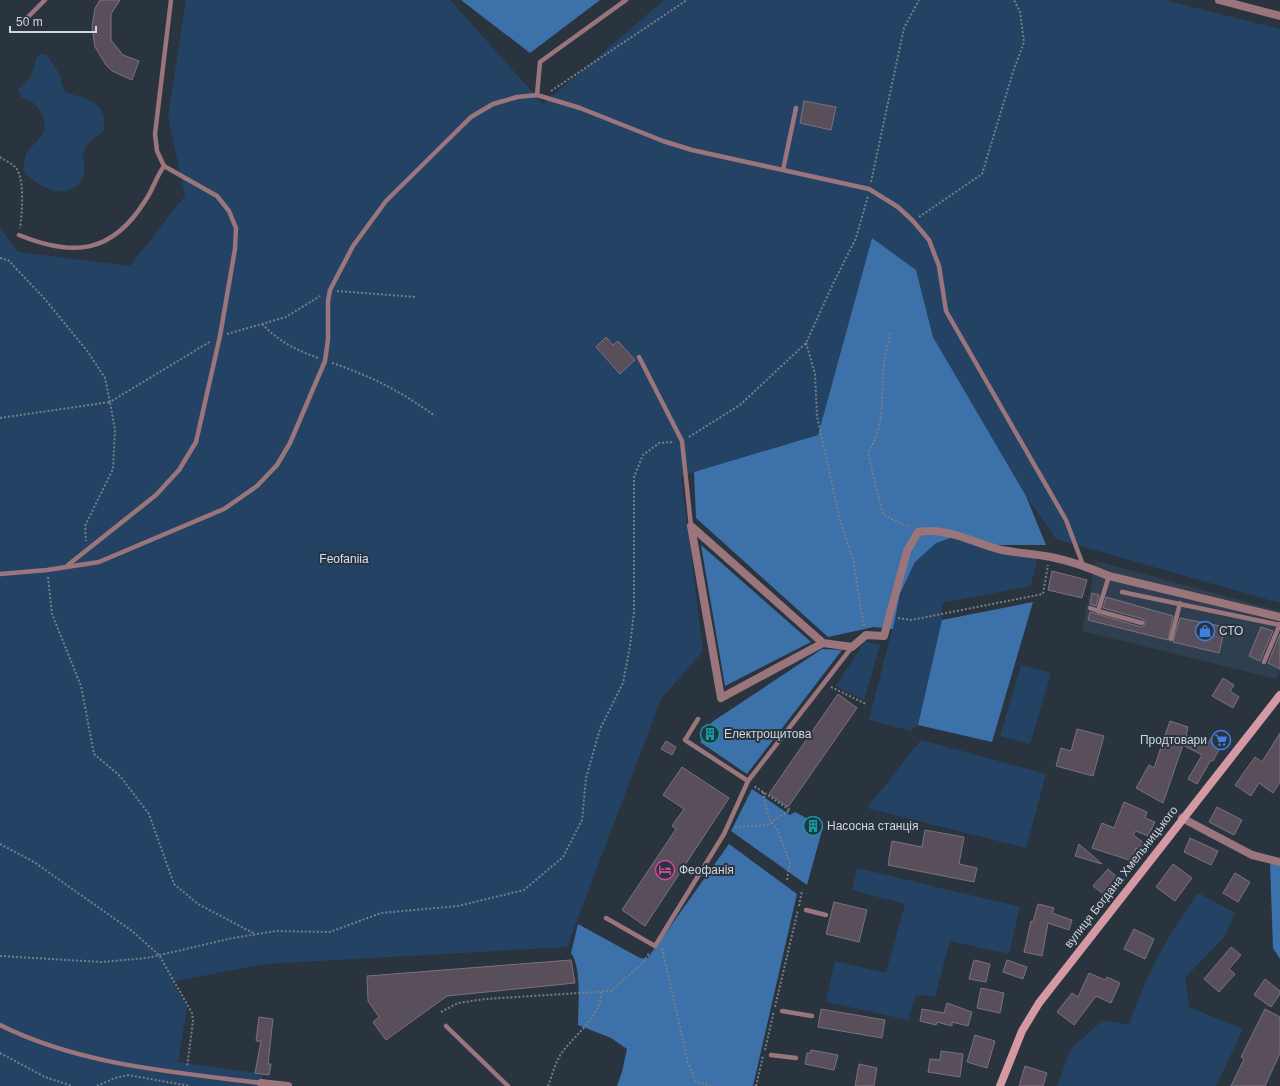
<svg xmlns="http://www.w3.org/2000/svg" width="1280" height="1086" font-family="Arial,sans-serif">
	<rect width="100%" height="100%" fill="#2a343f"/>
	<path fill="#303f4f" d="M1096,561L1280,611V670L1276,679L1082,631Z"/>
	<path fill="#244364" d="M186,0H450L543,104L664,0H1164L1280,29V603L1056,539L1026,496L933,337L916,270L872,238L818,435L681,476L703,651L661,699L567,947L264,964L172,982L187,1007L178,1062L263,1074L261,1086H0V228L18,252L130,266L185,196L168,116Z
		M40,54H46C50,60 55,66 58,72C62,78 60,86 66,92C69,94 74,95 78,96C96,101 107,109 104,130C99,136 90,140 86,147C80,154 86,165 84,174C83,181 78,185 73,188C56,198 35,183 23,171C24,166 24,157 27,152C32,145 39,141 43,133C50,118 35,99 21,97L18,89C30,80 34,73 36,58Z
		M958,535L1037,558L1031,586L942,603V620L918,725L911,731L869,720L901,594L915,562L935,543Z
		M865,641L880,645L864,700L836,686Z
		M1021,665L1051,673L1030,744L1000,736Z
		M921,740L1046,774L1026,848L867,808Z
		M857,868L1020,907L1009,954L950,941L935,996L916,995L908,1020L826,1002L835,961L886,973L905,904L852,890Z
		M1198,893L1235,913L1224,937L1185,978L1189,1007L1243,1029L1216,1086H1057L1071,1049L1103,1020L1129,1025C1144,978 1169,933 1198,893Z"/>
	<path fill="#3c71aa" d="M461,0H600L530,53Z
		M872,238L916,270L933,337L1026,496L1046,545H988L959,535L936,543L915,562L900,594L893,629L874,627L828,637L696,518L694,472L818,435Z
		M701,545L811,642L725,686Z
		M1033,602L992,742L918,725L942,620Z
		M822,649L842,650L747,774L700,742L712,722Z
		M752,789L790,815L795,812L823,827L807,885L731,831Z
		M729,844L797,894L753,1086H617L622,1072L627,1049L611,1038L578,1025C578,1006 582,968 571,953L578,924L640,958L647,959Z
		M1270,863L1280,865V959L1273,948Z"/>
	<path fill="#594f5b" stroke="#7c717e" d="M100,0H120L111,14V40L123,55L139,61L132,80L112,71L106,65L95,47L92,27L95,8Z
		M804,101L836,107L831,130L800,123Z
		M606,337L613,345L618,341L635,360L620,374L596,347Z
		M1052,571L1087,580L1082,598L1048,590Z
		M1092,593L1099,595L1096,606L1090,604Z
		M1106,597L1173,616L1168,640L1088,620L1090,612L1141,627L1145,625V622L1143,619L1103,608Z
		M1180,618L1225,627L1219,653L1173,642Z
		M1261,627L1273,631L1260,661L1249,656Z
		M1280,634V669L1268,663Z
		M1223,678L1234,685L1230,691L1239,697L1233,708L1212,696Z
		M838,694L857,708L788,807L769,794Z
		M1170,721L1188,727L1186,735L1206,746L1215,732L1225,738L1213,761L1211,760L1197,784L1188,779L1202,755L1183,745L1163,803L1136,788L1149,765L1154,768Z
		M709,727L718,732L711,742L703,736Z
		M1077,729L1104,736L1093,776L1056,766L1061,748L1071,751Z
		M1280,733V782L1273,793L1259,783L1251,796L1235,785L1255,757L1262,762Z
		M666,741L676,747L672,755L661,749Z
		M682,767L729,798L645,926L622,910L676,829L672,826L684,809L663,795Z
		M1124,802L1147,812L1145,818L1155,822L1148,836L1136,831L1133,835L1144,843L1140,850L1136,848L1132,861L1092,848L1102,823L1114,828Z
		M1217,807L1242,820L1234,835L1209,822Z
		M925,830L964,837L959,864L977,868L974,882L888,865L892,841L922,847Z
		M1190,838L1218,851L1211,865L1184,852Z
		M1079,844L1102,864L1075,856Z
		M1173,864L1192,878L1175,901L1156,887Z
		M1108,869L1118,878L1103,894L1093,886Z
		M1235,873L1250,882L1238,902L1223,893Z
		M834,902L867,910L859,942L826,934Z
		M1038,904L1054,908L1052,913L1072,920L1069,930L1048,923L1042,956L1024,952L1031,921L1033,922Z
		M1134,929L1154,939L1145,959L1124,949Z
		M1231,947L1241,955L1229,969L1235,974L1219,992L1204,979Z
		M571,960L575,983L447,996L386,1040L373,1022L379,1017L368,1001L367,976Z
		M974,960L990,964L986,982L969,979Z
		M1007,960L1027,967L1023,979L1003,972Z
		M1089,973L1105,980L1107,977L1120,983L1111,1003L1096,996L1074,1025L1057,1012L1072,993L1078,997Z
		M1265,979L1280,991V994L1271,1007L1254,995Z
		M981,988L1004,993L1000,1013L977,1008Z
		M947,1003L972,1012L968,1026L952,1022V1026L937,1022L936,1025L920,1021L922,1009L944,1013Z
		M821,1009L885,1020L882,1038L818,1027Z
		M1265,1009L1280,1017V1053L1265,1086H1231L1244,1059L1241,1057Z
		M259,1017L273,1019L268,1064H271L269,1075L255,1073L261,1041H256Z
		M975,1035L995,1041L987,1068L967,1062Z
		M811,1050L838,1055L834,1070L805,1064L807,1053H810Z
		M941,1051L963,1054L960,1077L928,1072L930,1059L940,1060Z
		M859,1064L877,1068L874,1086H855Z
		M1025,1066L1047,1073L1043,1086H1019Z"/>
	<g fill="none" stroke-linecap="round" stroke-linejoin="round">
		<path stroke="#767e88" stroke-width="2" stroke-dasharray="2 2" stroke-linecap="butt" d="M551,91L687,0
			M0,157C5,161 12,163 16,168C25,179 22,214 20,228
			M871,182L904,28L919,0
			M919,217L982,174L1013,72L1024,42L1020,12L1014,0
			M0,258L8,260L44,298L88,352L105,378L110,402L211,341
			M337,291L416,297
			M262,324C280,342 294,349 318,358
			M890,333C889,343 885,353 884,363C880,397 887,422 868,453L883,515L910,527
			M227,334L286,317L320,296
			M806,343L815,374L817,416L841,524L853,559L864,626
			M332,363C371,376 402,392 435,416
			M0,418L110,402L115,430L113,469L85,526L86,541
			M689,437L740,405L806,343L833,284L856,238L868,196
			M48,577L52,614L81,686L94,754L120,776L149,814L174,884L198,904L255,934
			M898,618L911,620L1043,594L1048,565
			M831,687L866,704
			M763,792L769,819L777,829L790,863L787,880
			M735,827L767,825L790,810L754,786
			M0,844L34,862L132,931L159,955L192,1013L193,1021L187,1067
			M799,906L802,891
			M662,948L688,1063L696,1081L711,1086
			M0,956L101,962L147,958L233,938L276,931L330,932L381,913L458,906L524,890L563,857L582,820L586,778L600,729L623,683L630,646L634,612V477L643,455L659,443L673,442
			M775,1007L798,910
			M441,1012L458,1003L485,999L611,991L642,964L650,952
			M765,1050L774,1011
			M0,1053L45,1077L72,1086
			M97,1086L115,1078L128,1075L190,1086
			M548,1086C552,1076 555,1063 561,1054C574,1035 602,1016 601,992
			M756,1086L763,1056"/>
		<path stroke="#9a757b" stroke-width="4.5" d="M20,25L45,0
			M537,95L540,62L626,0
			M783,170L796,108
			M19,235C73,257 112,254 145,201C153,190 156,177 164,166
			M639,357L682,441L691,526
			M68,565L156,495L179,470L196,442L220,336L235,249L236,228L229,211L217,196L164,166L157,151L155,134L171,0
			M0,574L47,570L99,562L224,509L257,486L277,465L290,443L325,361L328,339V301L330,290L353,246L386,201L471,117L493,104L517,97L537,95L580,108L663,141L692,150L869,189L898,207L913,221L929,240L939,266L946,311L1066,520L1083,565
			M1122,592L1280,625
			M1090,608L1098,611L1109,576
			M1098,611L1142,623
			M1171,639L1180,603
			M1264,662L1280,624
			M748,781L852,647
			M806,910L826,915
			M606,918L655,946L724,834L748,781L685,740L698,719
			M782,1011L812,1016
			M0,1025C80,1065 173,1072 261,1083
			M446,1026L508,1086
			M771,1055L796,1058"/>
		<path stroke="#9a757b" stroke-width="8" d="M1219,0L1280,16
			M823,643L721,698L691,526L823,643L852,647L866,635L884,636L907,551L918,532C949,527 973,543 1002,550C1018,553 1035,554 1051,557C1071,561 1090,568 1109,576L1280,617
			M1182,818L1252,855L1280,862
			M261,1083L288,1086"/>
		<path stroke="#d599a3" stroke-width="8" d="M1000,1086L1022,1031L1039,1003L1280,695"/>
	</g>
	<defs>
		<symbol id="shop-ring" viewBox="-11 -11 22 22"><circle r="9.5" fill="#2a343f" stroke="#3f7fe0" stroke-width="1.5"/><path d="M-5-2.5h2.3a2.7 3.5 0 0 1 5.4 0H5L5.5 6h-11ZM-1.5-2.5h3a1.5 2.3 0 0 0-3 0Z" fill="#3f7fe0"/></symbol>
		<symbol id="building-ring" viewBox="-11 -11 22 22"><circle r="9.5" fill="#2a343f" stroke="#0f9aa8" stroke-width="1.5"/><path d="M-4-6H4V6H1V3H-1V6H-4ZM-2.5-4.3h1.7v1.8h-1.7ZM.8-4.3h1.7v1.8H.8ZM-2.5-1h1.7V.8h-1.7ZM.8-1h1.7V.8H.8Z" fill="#0f9aa8"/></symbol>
		<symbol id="supermarket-ring" viewBox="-11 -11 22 22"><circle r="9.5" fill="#2a343f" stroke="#3f7fe0" stroke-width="1.5"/><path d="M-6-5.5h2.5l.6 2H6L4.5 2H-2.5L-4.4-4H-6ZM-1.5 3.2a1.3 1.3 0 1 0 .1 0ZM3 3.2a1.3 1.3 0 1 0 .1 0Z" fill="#3f7fe0"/></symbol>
		<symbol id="hotel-ring" viewBox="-11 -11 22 22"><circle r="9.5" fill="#2a343f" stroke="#d1479c" stroke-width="1.5"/><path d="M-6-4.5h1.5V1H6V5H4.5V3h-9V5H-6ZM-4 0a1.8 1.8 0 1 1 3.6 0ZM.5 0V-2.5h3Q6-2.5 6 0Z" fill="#d1479c"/></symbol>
	</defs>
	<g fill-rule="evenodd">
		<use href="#shop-ring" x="1194" y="620" width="22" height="22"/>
		<use href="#building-ring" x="699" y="723" width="22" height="22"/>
		<use href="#supermarket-ring" x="1210" y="729" width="22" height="22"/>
		<use href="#building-ring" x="802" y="815" width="22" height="22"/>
		<use href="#hotel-ring" x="654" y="859" width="22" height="22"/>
	</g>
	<g text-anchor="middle" stroke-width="4" stroke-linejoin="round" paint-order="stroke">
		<g font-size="12" fill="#d1e0f0" stroke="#2a343f">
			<text x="344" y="563">Feofaniia</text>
		</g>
		<g font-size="12" fill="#d0d6de" stroke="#2a343f" text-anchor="start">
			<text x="1219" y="635">СТО</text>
			<text x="724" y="738">Електрощитова</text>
			<text x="1207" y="744" text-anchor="end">Продтовари</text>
			<text x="827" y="830">Насосна станція</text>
			<text x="679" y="874">Феофанія</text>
		</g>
		<g font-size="12" fill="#d0d6de" stroke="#2a343f">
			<text transform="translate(1121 877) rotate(-52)" y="4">вулиця Богдана Хмельницького</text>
		</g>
	</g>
	<path d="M10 26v6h86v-6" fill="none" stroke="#d0d6de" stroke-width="2"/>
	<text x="16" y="26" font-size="12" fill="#d0d6de" stroke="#2a343f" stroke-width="3" paint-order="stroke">50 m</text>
</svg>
